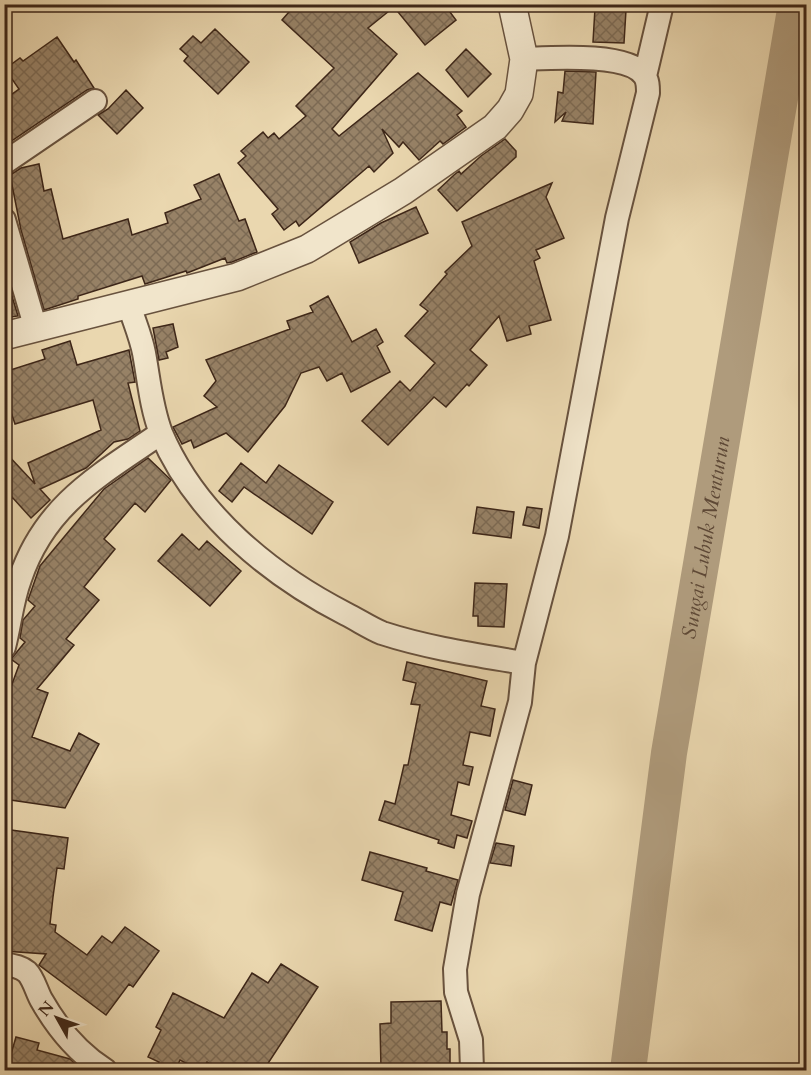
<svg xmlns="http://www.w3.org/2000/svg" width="811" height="1075" font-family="Cardo,serif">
	<defs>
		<pattern id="building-cross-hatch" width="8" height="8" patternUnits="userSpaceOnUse" patternTransform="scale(1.5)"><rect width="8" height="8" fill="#978267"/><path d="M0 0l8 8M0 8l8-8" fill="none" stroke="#7c6a54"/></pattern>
	</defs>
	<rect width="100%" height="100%" fill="#ead7af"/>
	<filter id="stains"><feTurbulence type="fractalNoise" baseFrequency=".00333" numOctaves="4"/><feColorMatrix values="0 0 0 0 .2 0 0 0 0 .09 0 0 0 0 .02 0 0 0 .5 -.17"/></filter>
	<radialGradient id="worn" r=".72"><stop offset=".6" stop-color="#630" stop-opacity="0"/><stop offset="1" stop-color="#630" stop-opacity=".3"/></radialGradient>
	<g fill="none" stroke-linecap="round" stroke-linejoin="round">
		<path stroke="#af9b7c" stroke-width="36" id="s1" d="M628,1070L669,753L796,4"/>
	</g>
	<path fill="url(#building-cross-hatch)" stroke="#3d2618" stroke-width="1.5" d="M296,4H444L456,20L425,45L394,7L368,28L397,54L332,129L339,136L418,73L462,111L457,115L466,127L443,144L440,141L419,160L403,142L399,147L382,129L393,153L374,172L369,166L299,226L296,221L284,230L272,214L278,209L238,163L246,156L241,151L263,132L268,138L274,133L279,139L306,116L296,106L334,68L282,20Z
		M595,8L626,10L624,43L593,42Z
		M215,29L249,62L218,94L184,61L188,56L180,49L193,36L201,43Z
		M57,37L74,62L76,60L94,88L87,90L4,146V100L19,89L5,69L20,58L23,61Z
		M466,49L491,74L468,97L446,70Z
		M565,71L596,72L593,124L562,121L566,112L555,122L558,92L563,93Z
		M126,90L143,108L117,134L98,115L108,109Z
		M505,139L516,151V157L457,211L438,190L454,175L459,171L461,174L481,156Z
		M39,164L44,191L51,189L63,239L128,219L132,235L168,223L165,213L201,199L194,185L219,174L239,221L245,219L257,252L232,262L227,263L225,258L187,273L186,271L145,284L142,276L78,296V299L44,310L21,230L10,175L21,168Z
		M552,183L546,197L564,238L536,250L540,258L534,261L551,320L529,326L531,334L507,341L499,316L470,350L487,365L469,386L467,384L446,407L434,397L388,445L362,421L400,381L410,391L435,363L405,336L428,311L420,305L447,274L445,272L472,246L462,222Z
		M416,207L428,233L359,263L350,242L381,223Z
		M4,270L18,316L4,318Z
		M328,296L352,342L376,329L383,342L377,346L390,372L351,392L342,373L327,381L319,367L301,373L285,406L248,452L226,433L194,448L191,440L182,444L173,427L217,407L204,396L216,381L206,360L290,329L287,321L313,312L310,306Z
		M173,324L178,347L166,352L168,358L159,360L153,328Z
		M70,341L77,365L129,350L135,382L128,383L140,431L128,439L114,442L86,468L40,489L50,500L31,518L12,497L4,504V451L35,484L28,463L101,430L93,400L15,424L4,391V372L45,359L42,350Z
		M148,458L171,480L145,512L135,503L104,539L115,549L84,587L99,600L66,639L74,645L37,689L48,693L32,737L70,751L79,733L99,744L65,808L4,799V706L19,665L11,659L25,642L20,638L23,620L35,606L28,600L40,566L104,489Z
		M241,463L266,483L279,465L333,502L312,534L244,487L232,502L219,491Z
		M477,507L514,512L511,538L473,533Z
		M527,507L542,509L539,528L523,525Z
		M182,534L199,550L207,541L241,571L210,606L158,561Z
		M475,583L507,584L504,627L478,626V616H473Z
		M407,662L487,681L481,706L495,709L490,736L470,732L463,765L473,767L469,785L458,782L451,815L472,821L467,838L457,835L454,848L438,843L439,840L379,820L385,801L395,804L404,765H408L420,705L411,704L416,683L403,680Z
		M513,780L532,785L525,815L505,810Z
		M4,829L68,838L64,869L57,868L53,897L50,924L56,925L55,932L87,955L102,936L112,943L125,927L159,951L133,987L129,984L106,1015L39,965L46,954L4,951V922H7L12,888H8L12,862L4,861Z
		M496,843L514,846L511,866L490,863Z
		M370,852L427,868L426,871L458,880L451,905L440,902L432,931L395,920L403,892L362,880Z
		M281,964L318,987L263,1071H220L207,1062L201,1071L180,1060L175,1071H154L159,1062L148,1057L161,1030L156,1027L173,993L224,1018L252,973L268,983Z
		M441,1001L442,1032H447V1049H450V1071H427V1068L381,1069L380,1024L391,1023V1002Z
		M16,1037L39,1043L37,1050L70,1059L83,1071H6Z"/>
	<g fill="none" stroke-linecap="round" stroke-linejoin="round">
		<defs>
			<path id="minor" d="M645,76L662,4
				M4,163L95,101
				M4,220L36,329
				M129,305C134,321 141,337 144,353C149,380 151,407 161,433C195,514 270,575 346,614C358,620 370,628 382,633C428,648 477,655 524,663
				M4,647C10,624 12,600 20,579C45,504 100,475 161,433
				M4,965C11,965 21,967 27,972C34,979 37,993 42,1001C58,1029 78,1053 105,1070
				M472,1070L471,1040L456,992L455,969L468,894L520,702L524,663L557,536L617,218L648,93C648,87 648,80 644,75C627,52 550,58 524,59"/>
			<path id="tertiary" d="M4,336L237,277L307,249L403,191L495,127L510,110L519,94L524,59L512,4"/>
		</defs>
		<use href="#minor" stroke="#68523e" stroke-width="26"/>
		<use href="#tertiary" stroke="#68523e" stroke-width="30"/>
		<use href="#minor" stroke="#f1e5cb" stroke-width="22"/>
		<use href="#tertiary" stroke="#f1e5cb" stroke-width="27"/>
	</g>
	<g text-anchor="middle" stroke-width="5" stroke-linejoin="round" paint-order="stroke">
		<g font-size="21" font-style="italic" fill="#5f4936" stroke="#f1e5cb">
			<text dy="7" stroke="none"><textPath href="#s1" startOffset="538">Sungai Lubuk Menturun</textPath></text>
		</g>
	</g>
	<rect width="811" height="1075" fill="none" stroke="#ead7af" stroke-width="24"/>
	<rect x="6" y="6" width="799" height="1063" fill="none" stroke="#3d2618" stroke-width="3"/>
	<rect x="12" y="12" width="787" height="1051" fill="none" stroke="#3d2618" stroke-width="1.5"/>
	<g transform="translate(57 1018) rotate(310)" stroke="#f1e5cb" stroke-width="4.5" paint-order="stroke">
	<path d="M0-4.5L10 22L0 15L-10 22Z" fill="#3d2618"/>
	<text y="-9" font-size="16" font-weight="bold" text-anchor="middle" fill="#3d2618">N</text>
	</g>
	<rect width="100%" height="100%" filter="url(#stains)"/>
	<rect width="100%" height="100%" fill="url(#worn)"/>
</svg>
